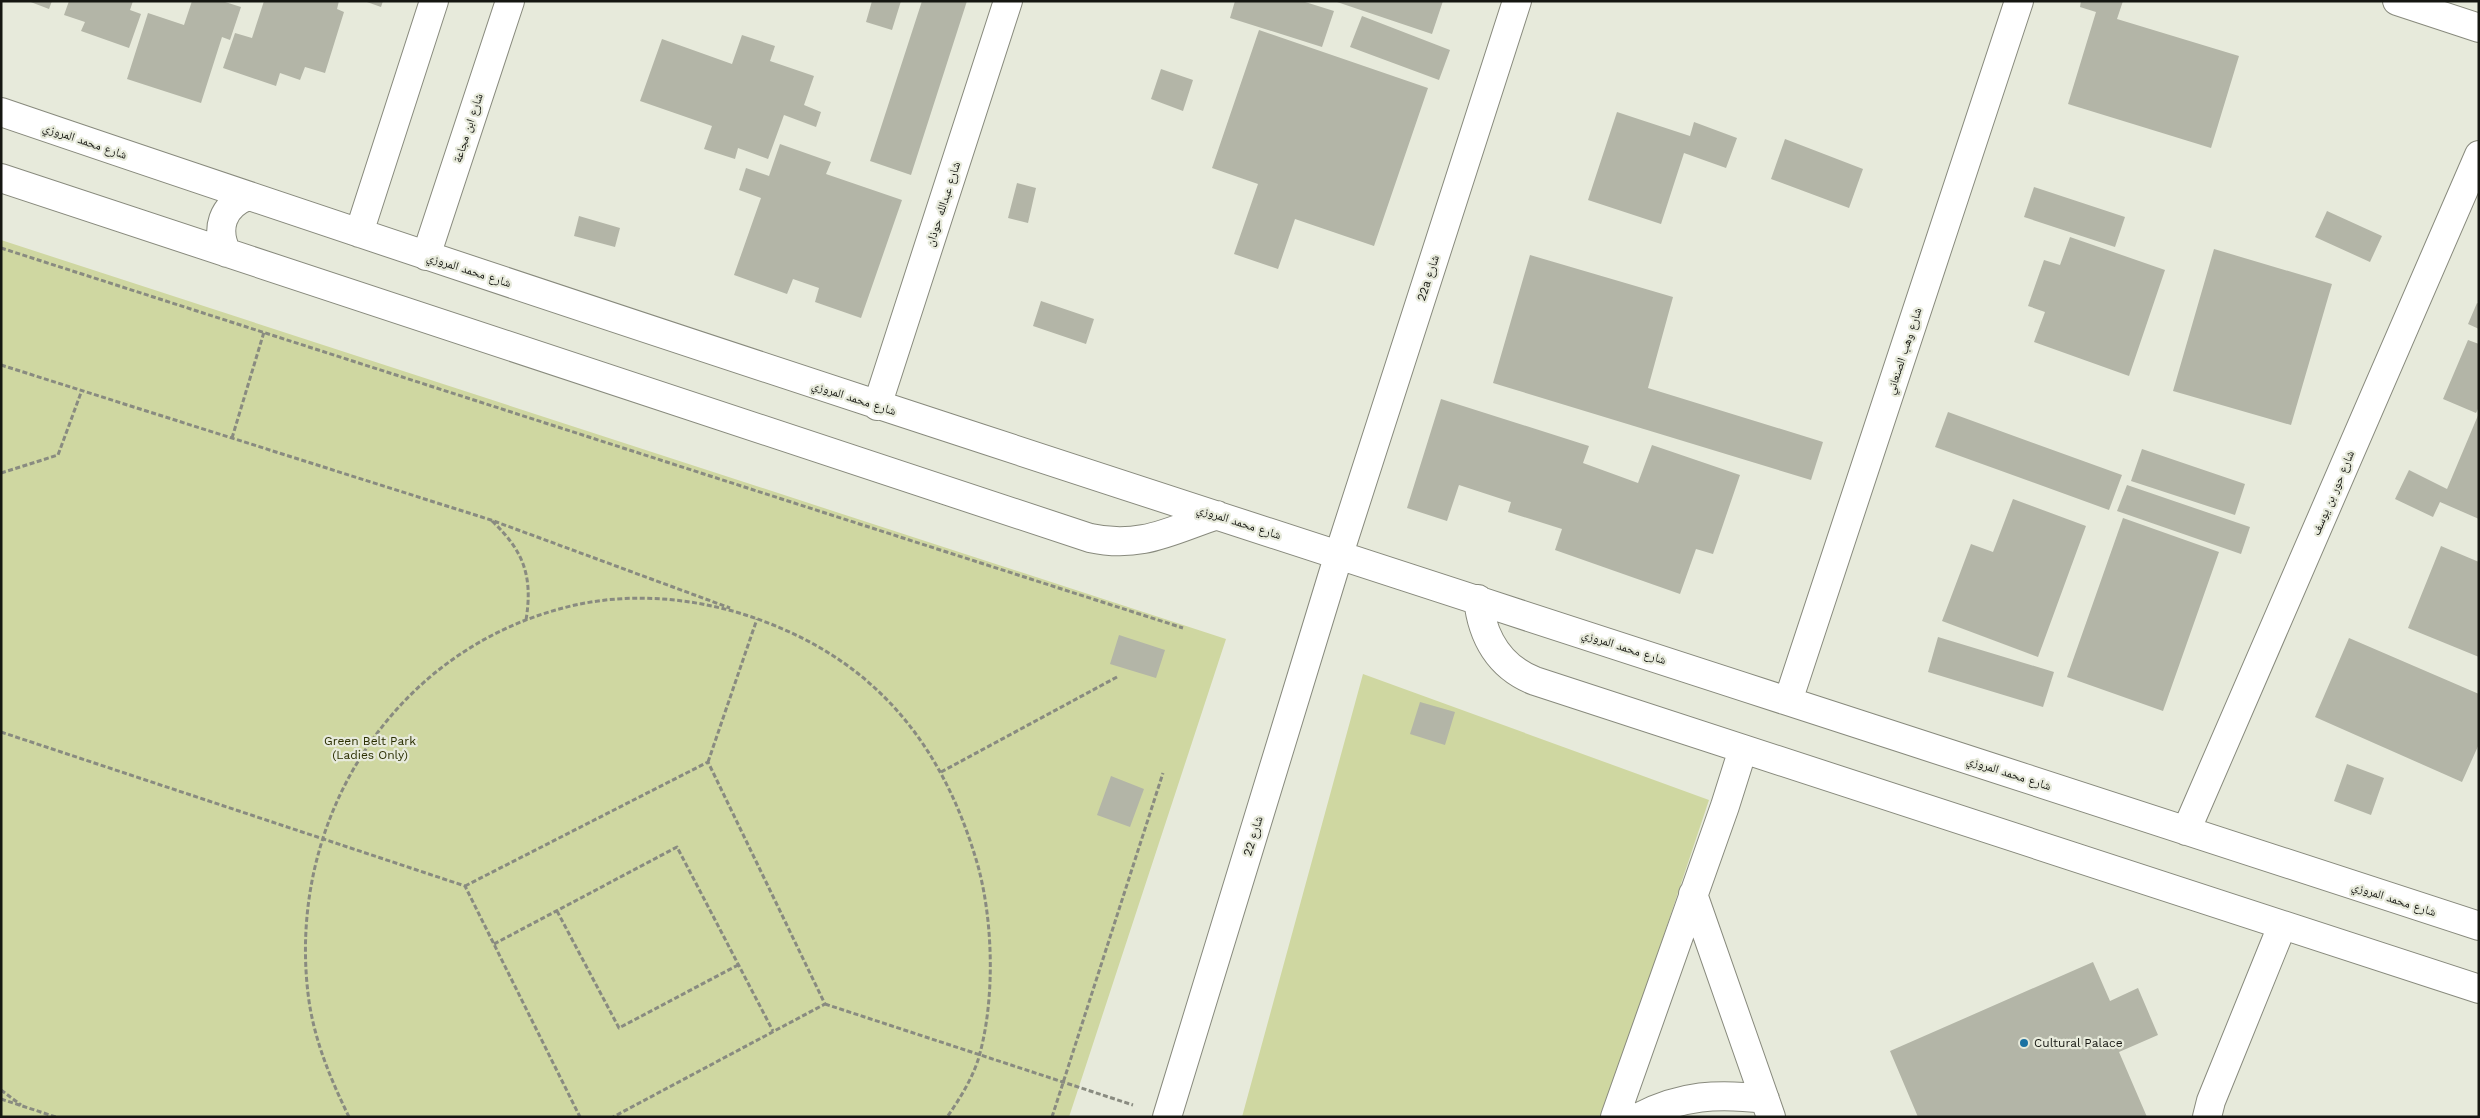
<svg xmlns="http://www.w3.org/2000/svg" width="2480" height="1118" font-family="'Work Sans','Noto Naskh Arabic',sans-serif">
	<rect width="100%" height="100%" fill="#e7eadb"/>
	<path fill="#cfd7a1" d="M1,240L1226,639L1069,1117H1Z
		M1363,674L1709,800L1603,1117H1242Z"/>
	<path fill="#b3b5a7" d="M28,1H52L49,9Z
		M69,1H133L130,10L141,14L129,48L81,31L85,22L64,15Z
		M192,1H222L241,7L230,40L222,37L201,103L127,79L148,13L184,25Z
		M264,1H339L337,9L344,12L325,73L305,67L300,80L280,73L276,86L223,68L235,33L252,38Z
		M364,1H383L381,7Z
		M872,1H901L892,30L866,22Z
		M922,1H967L911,175L870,161Z
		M1235,1H1302L1334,11L1322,47L1230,18Z
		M1334,1H1443L1432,34Z
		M2081,1H2123L2117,19L2239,56L2211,148L2068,104L2096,12L2080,7Z
		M1362,16L1450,50L1439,80L1350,47Z
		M1259,30L1428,88L1374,246L1295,219L1278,269L1234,254L1258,184L1212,168Z
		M742,35L775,46L770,61L814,76L804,105L821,112L816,127L784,115L768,159L738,148L735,159L704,149L712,126L640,101L662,39L732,64Z
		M1161,69L1193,80L1183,111L1151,99Z
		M1617,112L1690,136L1694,122L1737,138L1726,168L1684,153L1661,224L1588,200Z
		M1785,139L1863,169L1849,208L1771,179Z
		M780,144L831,162L826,174L902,200L861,318L815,302L819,288L793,279L787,294L734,275L761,198L739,190L746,168L769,176Z
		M1017,183L1036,188L1028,223L1008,218Z
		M2034,187L2125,217L2115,247L2024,217Z
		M2327,211L2382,236L2370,262L2315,237Z
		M579,216L620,228L615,247L574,236Z
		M2070,237L2165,270L2129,376L2034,342L2045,312L2028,306L2044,260L2060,265Z
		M2214,249L2332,284L2291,425L2173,391Z
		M1530,255L1673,297L1648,388L1823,442L1811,480L1493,383Z
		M1041,301L1094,319L1086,344L1033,326Z
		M2477,303L2479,304V329L2468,324Z
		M2468,340L2479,344V407L2476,413L2443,399Z
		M1441,399L1589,446L1583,463L1638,483L1652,445L1740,475L1713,554L1696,549L1680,594L1555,550L1562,529L1508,512L1511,502L1459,485L1447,521L1407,508Z
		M1948,412L2122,475L2109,510L1935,447Z
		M2479,413V519L2440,502L2433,517L2395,499L2409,470L2447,489Z
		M2142,449L2245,484L2235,515L2131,481Z
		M2127,485L2250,527L2241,554L2117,511Z
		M2013,499L2086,526L2038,657L1942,621L1971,544L1993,552Z
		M2123,518L2219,552L2163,711L2067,677Z
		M2441,546L2479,562V657L2408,628Z
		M1119,635L1165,650L1156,678L1110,664Z
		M1938,637L2054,672L2043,707L1928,672Z
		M2349,638L2479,694V744L2462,782L2315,717Z
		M1420,702L1455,712L1445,745L1410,734Z
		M2347,764L2384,778L2371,815L2334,801Z
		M1111,776L1144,789L1130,827L1097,815Z
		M2093,962L2110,1001L2138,988L2158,1035L2119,1052L2147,1117H1918L1890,1051Z"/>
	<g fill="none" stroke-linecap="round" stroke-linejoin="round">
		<defs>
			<path id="minor" d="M2397,1L2479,28
				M1,112C824,392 1653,656 2479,926
				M1,178L1090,538C1140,549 1170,531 1217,515
				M359,233L434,1
				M227,253C215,229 222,206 248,196
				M426,256L510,1
				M877,406L1008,1
				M1478,599C1482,637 1499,667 1535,681L2479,989
				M1788,701L2019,1
				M2186,831L2479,155
				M1693,894L1771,1117
				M1167,1117L1339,554L1517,1
				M1615,1117L1725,806L1743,749
				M1639,1117C1682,1095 1718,1093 1765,1099
				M2207,1117L2211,1101L2282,926"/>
		</defs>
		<use href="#minor" stroke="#888a7d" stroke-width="30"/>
		<path stroke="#898b80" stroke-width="3" stroke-dasharray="5 2.5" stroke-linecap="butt" d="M1,248L1183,628
			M1,365L491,520L730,608
			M232,438L264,332
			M1,473L58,455L82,390
			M492,521C524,551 533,577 526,620
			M1,732L465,886L580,1117
			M708,762L757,619
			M941,772L1117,677
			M465,886L708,762L825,1004L613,1117
			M557,911L619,1028L738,965
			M494,944L677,847L773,1031
			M825,1004L1133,1105
			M1,1090L21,1105
			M1,1099L56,1117
			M349,1117C331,1080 315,1042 309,1001C284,822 393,648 571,606C626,593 683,597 736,612C867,651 941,737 978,866C993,921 995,997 980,1053C975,1074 960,1099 947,1117
			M1052,1117L1163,773"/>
		<use href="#minor" stroke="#fff" stroke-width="28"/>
	</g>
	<circle fill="#1b72a2" stroke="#e7eadb" stroke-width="2" cx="2024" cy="1043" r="5"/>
	<g text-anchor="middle" stroke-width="4.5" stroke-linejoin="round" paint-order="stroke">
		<g font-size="12" fill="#151611" stroke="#e7eadb">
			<text transform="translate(468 128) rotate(-72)" y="4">شارع ابن مجاعة</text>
			<text transform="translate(85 141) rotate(19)" y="4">شارع محمد المروزي</text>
			<text transform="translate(943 204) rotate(-72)" y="4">شارع عبدالله حوذان</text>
			<text transform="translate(469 270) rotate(18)" y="4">شارع محمد المروزي</text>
			<text transform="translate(1428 278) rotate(-72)" y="4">22a شارع</text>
			<text transform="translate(1904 351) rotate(-72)" y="4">شارع وهب الصنعاني</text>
			<text transform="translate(854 398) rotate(18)" y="4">شارع محمد المروزي</text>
			<text transform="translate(2333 493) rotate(-67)" y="4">شارع حور بن يوسف</text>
			<text transform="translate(1239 522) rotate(18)" y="4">شارع محمد المروزي</text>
			<text transform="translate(1624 647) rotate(18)" y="4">شارع محمد المروزي</text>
			<text transform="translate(2009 773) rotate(18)" y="4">شارع محمد المروزي</text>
			<text transform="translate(1253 836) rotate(-73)" y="4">شارع 22</text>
			<text transform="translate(2394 899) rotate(18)" y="4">شارع محمد المروزي</text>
		</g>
		<g font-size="12" fill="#2a2e00" stroke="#e7eadb">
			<text x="370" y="745">Green Belt Park<tspan x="370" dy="14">(Ladies Only)</tspan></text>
		</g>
		<g font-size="12" fill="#151611" stroke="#e7eadb" text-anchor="start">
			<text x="2034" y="1047">Cultural Palace</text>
		</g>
	</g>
	<rect width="2480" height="1118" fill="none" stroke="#151611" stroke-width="5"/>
</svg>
